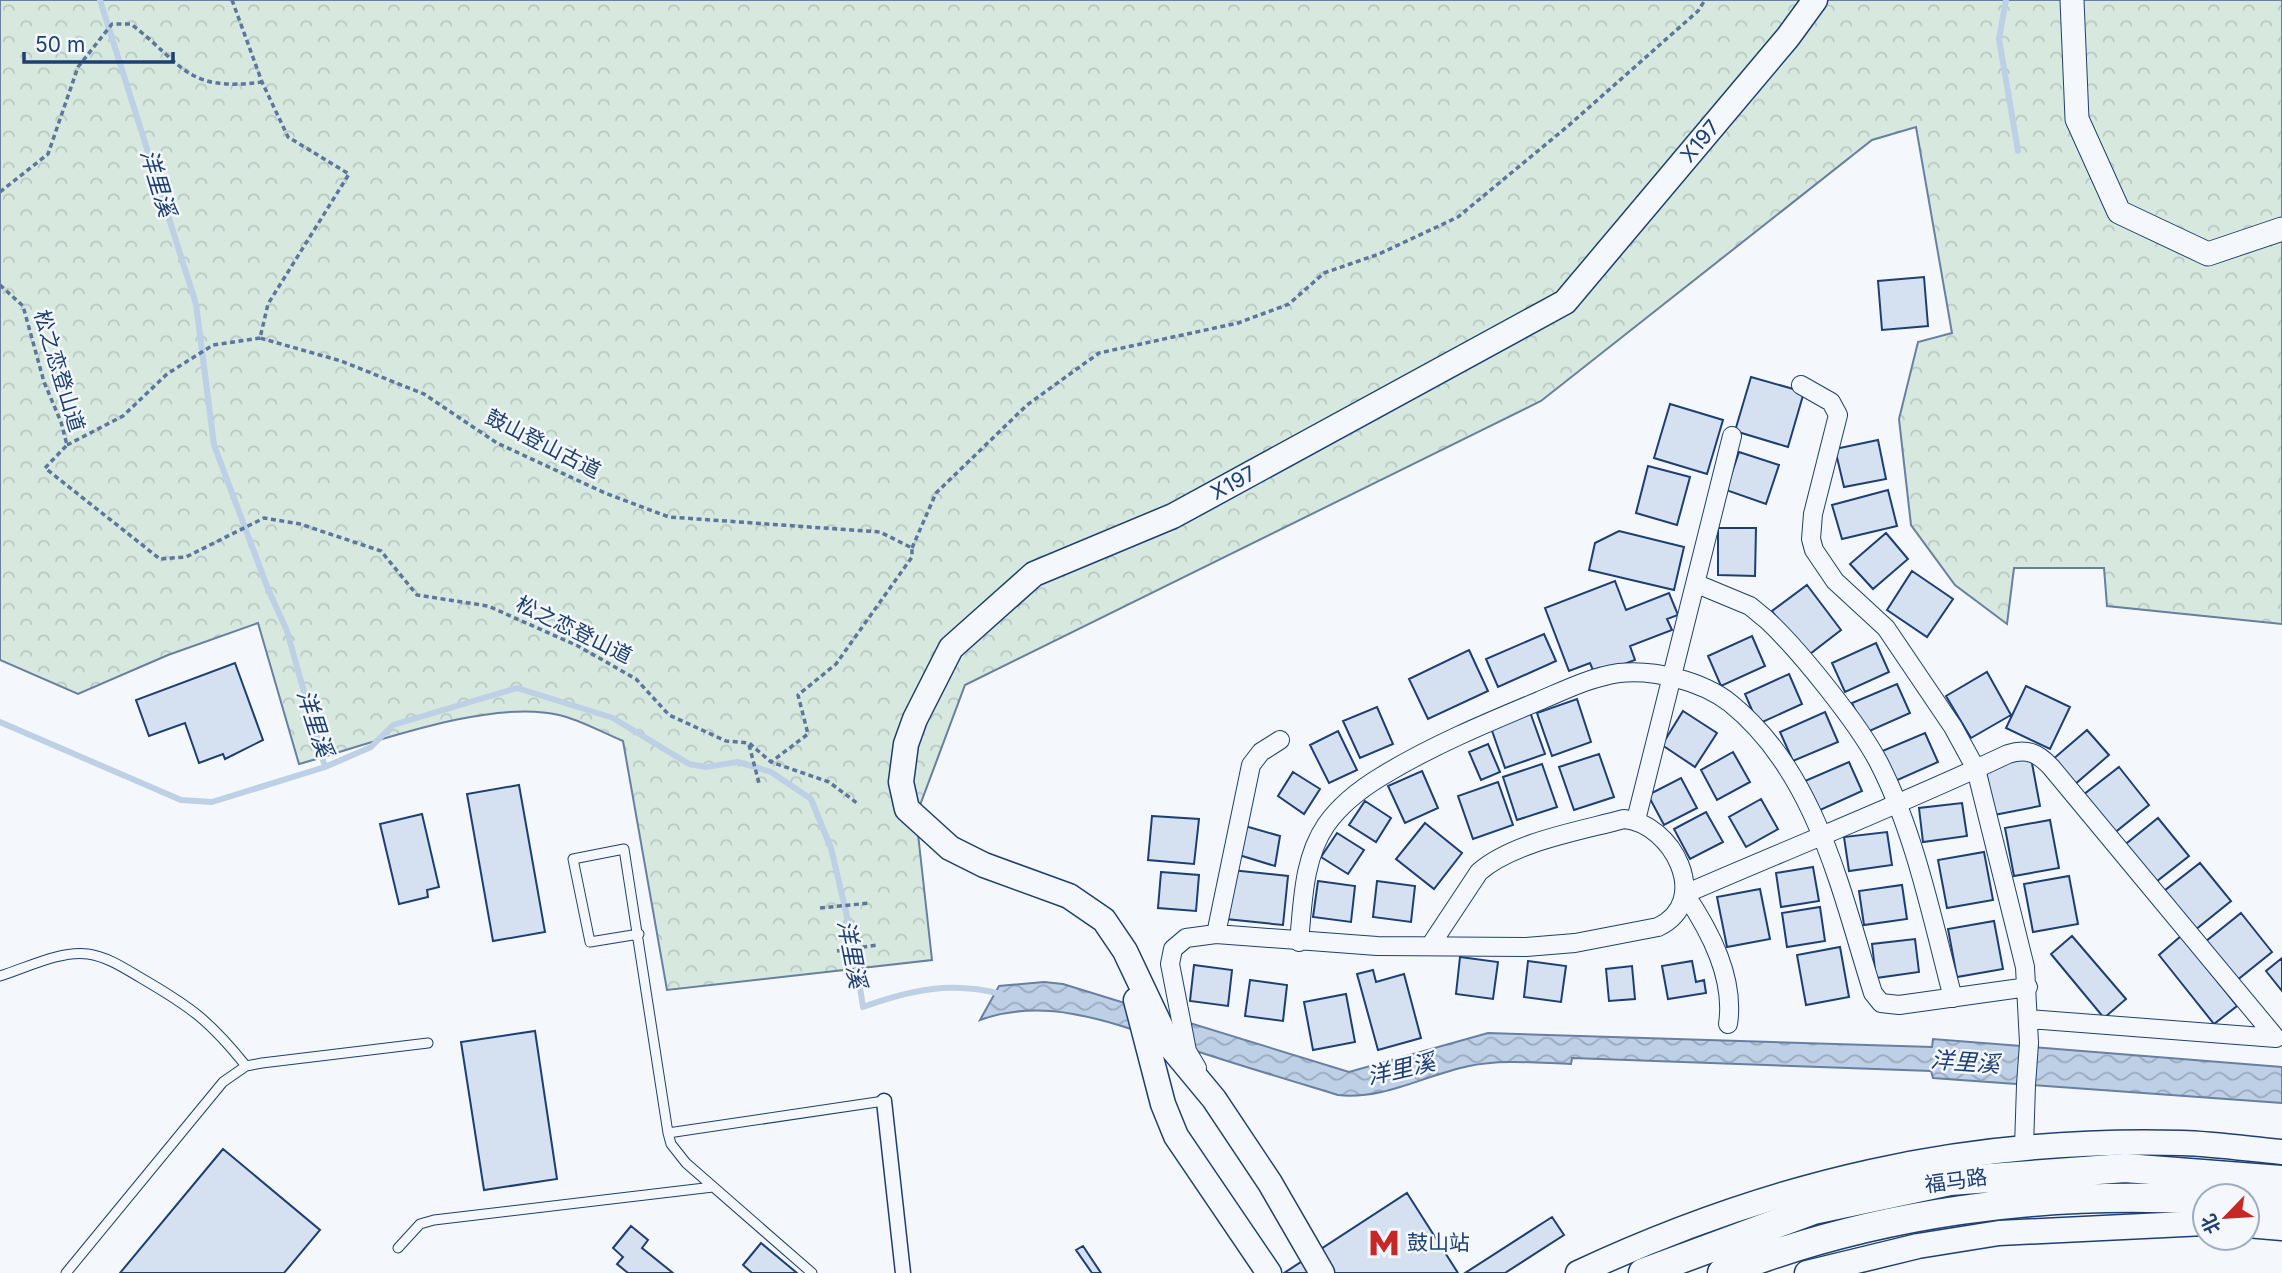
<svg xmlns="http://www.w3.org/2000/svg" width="2282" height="1273" font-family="Inter,'Noto Sans SC',sans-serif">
	<defs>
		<pattern id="forest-crowns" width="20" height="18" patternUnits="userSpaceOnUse" patternTransform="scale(1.75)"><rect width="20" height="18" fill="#d7e8df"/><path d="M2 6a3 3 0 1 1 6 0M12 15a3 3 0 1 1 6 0" fill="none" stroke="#b8c8c3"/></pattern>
		<pattern id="water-waves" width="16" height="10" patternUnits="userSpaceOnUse" patternTransform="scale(1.75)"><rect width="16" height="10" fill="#bed0e5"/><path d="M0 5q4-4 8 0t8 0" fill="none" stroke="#9aaabe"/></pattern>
	</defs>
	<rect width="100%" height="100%" fill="#f4f7fb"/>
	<path fill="url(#forest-crowns)" stroke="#687fa3" stroke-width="2" d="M0,0H2282V624L2107,606L2104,568H2014L2007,624L1955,585L1911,525L1899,419L1918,342L1952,333L1916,127L1872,140L1541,401L965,685L916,816L932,960L667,990L623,741C603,733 581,720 559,715C490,698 368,745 299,764L258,623L168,655L78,694L0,660Z"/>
	<path fill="url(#water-waves)" stroke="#687fa3" stroke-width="2" d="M1044,982L1063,984L1349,1072L1488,1033L1932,1047L1933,1039L2282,1067V1103L1933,1078L1931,1071L1572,1058L1571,1064C1538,1063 1502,1059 1469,1066C1425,1075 1384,1100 1338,1095C1292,1081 1245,1067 1199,1052C1130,1030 1053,993 980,1020L999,986Z"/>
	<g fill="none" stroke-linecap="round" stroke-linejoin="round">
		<path stroke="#bed0e5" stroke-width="6" d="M100,0L196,304L214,445L268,589L287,631L325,767L371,747L393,725L517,688L613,718L689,764L706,767L738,762L771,772L811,799L831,848L853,942L863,1007C910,990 951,981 1001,994
			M2006,0L1999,39L2018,151
			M0,722L181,800L212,802L325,767"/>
	</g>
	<path fill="#d5e0f0" stroke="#1d3f73" stroke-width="2" d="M1924,277L1928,326L1882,330L1878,281Z
		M1751,377L1804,392L1788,447L1735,431Z
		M1670,404L1723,420L1707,474L1654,458Z
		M1878,440L1886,479L1844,487L1835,449Z
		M1739,452L1779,465L1766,504L1726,490Z
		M1648,466L1690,477L1677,525L1636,513Z
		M1888,490L1897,526L1842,539L1832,505Z
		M1718,528H1756L1755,576L1718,575Z
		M1619,531L1684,547L1674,590L1589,570L1595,543Z
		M1886,533L1908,559L1873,589L1850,564Z
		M1912,571L1953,599L1927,637L1887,610Z
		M1615,581L1626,610L1669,593L1678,615L1667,619L1672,630L1630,646L1635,660L1595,675L1590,663L1569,671L1545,608Z
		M1807,585L1841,630L1806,657L1772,611Z
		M1544,634L1556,661L1498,687L1486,659Z
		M1752,636L1765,666L1721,686L1708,656Z
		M1876,643L1889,672L1845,692L1832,663Z
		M1469,650L1488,691L1428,719L1409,679Z
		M235,663L263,740L225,759L223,754L199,763L185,723L149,736L136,700Z
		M1987,672L2011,715L1971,738L1946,696Z
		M1789,674L1802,704L1758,724L1745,694Z
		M1897,684L1910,713L1865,733L1852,703Z
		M2026,686L2070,707L2050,749L2006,728Z
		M1577,699L1591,742L1552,756L1537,713Z
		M1377,707L1393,744L1360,758L1343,721Z
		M1683,711L1717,733L1695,767L1662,745Z
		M1530,712L1545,754L1505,768L1490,725Z
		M1825,712L1838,742L1793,761L1780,732Z
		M2087,730L2109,755L2074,785L2052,760Z
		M1338,731L1357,770L1329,783L1310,745Z
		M1925,733L1938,762L1893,782L1880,752Z
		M1488,744L1500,772L1481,780L1469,752Z
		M1733,752L1750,782L1717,800L1701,770Z
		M1599,754L1614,797L1574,810L1559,767Z
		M2031,758L2040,806L1994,815L1985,766Z
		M1849,762L1862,791L1818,811L1805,781Z
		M1542,764L1557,807L1517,820L1503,777Z
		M2119,767L2149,805L2113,834L2083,795Z
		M1422,771L1438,808L1405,823L1388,786Z
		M1293,772L1320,789L1304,814L1278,796Z
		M1681,778L1697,808L1664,825L1648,795Z
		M1498,782L1513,825L1473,839L1458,796Z
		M519,785L545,932L493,941L467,794Z
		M1761,799L1778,829L1746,847L1729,817Z
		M1365,801L1391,818L1376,842L1349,825Z
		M1962,803L1967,836L1923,842L1919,808Z
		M1706,812L1723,842L1690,859L1674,829Z
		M422,814L439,887L427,890L428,897L399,904L380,824Z
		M1152,816L1199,819L1194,864L1148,860Z
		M2158,818L2189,856L2152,885L2122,847Z
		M2050,820L2059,868L2014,876L2005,828Z
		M1425,823L1462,853L1434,889L1396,859Z
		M1245,826L1280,836L1275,866L1239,855Z
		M1887,832L1892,865L1849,871L1844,837Z
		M1337,833L1364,850L1348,874L1321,857Z
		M1984,852L1993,900L1947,908L1938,860Z
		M2200,863L2231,901L2195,930L2164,891Z
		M1813,867L1819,901L1781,907L1776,873Z
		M1231,870L1288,876L1283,925L1226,919Z
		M1161,872L1199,875L1196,911L1158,908Z
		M2069,876L2078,924L2033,932L2024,884Z
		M1318,881L1355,886L1351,922L1313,917Z
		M1377,881L1415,886L1411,922L1373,917Z
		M1902,885L1907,919L1864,925L1859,891Z
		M1760,889L1770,939L1727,947L1717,897Z
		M1820,907L1825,941L1787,947L1782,913Z
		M2241,913L2272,952L2236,981L2205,942Z
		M1994,921L2003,969L1957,977L1948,929Z
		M2072,936L2126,999L2104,1018L2051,954Z
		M2181,936L2237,1006L2214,1024L2159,955Z
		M1915,939L1919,972L1876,978L1872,944Z
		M1840,947L1849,997L1806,1005L1797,955Z
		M1460,957L1498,962L1493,999L1456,994Z
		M2282,958V991L2266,971Z
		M1528,961L1566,966L1561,1002L1524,997Z
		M1692,961L1696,982L1704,980L1706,993L1668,999L1662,966Z
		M1194,965L1232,970L1228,1006L1190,1001Z
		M1632,966L1635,999L1609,1001L1606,969Z
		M1373,970L1376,982L1404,974L1421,1038L1378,1050L1357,974Z
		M1250,980L1287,985L1283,1021L1245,1016Z
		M1346,994L1355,1042L1313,1050L1304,1002Z
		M535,1031L557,1179L484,1190L461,1042Z
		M223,1149L320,1230L284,1273H120Z
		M1407,1193L1458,1273H1284Z
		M1552,1217L1564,1235L1505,1273H1465Z
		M631,1226L648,1240L642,1248L673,1273H628L617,1264L623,1257L613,1248Z
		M761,1243L797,1273H752L743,1265Z
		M1083,1246L1101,1273H1092L1076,1250Z"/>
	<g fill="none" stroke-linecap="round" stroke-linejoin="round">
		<defs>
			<path id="service" d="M639,934L590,942L573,859L624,849L668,1133L884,1101
				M0,976C26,968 61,950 88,954C108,957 124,968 141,978C191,1007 210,1021 246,1066
				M668,1133L671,1144L686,1163L812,1273
				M398,1248L420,1224L434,1220L713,1187
				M66,1273L223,1082L246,1066L262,1063L428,1043"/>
			<path id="pedestrian" d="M884,1101L903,1273"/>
			<path id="minor" d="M1801,385L1831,402L1838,415L1813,514L1811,539L1814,550L1835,581L1886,628L1953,727L1976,769L2025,967L2029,1043
				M1697,584L1750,606L1767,620C1800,651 1858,723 1879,763C1915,833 1933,922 1953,998
				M1636,820L1732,436
				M1216,934L1251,765L1261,752L1280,740
				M1299,942C1303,902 1303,859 1326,825C1340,805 1362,788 1382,776C1431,746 1486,723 1539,701C1565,690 1591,677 1619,673C1654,669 1702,681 1730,703C1817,773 1841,892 1873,993L1881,1003L1899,1005L2028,987
				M1728,1024C1735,978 1710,931 1685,894C1793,847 1902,804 2008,754C2027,748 2038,753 2051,767L2276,1038L2029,1019
				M1197,1068L1187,1051L1170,964L1173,949L1186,938L1216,934L1377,946L1526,947L1575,943L1658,927C1713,901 1672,823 1624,819C1580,831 1513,842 1479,872L1430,946
				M2024,1147L2026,1085"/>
			<path id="tertiary" d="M2072,0L2077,119L2119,212L2208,254L2282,229"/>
			<g id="secondary">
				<path d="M1136,1000L1163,1104L1176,1136L1269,1273"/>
				<path d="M2247,1225L2282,1228"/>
				<path id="s1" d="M1322,1273L1270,1183L1214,1099L1170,1046L1125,951L1104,920L1069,896L984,865L950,848L907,809L901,782L906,744L915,719L951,648L1034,574L1173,516L1565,302L1788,37L1815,0"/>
				<path d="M1578,1273C1773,1182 1966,1137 2182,1143C2215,1144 2249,1149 2282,1152"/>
				<path d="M1807,1273L1918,1246L1999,1233L2205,1223"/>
			</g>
			<path id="primary" d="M2247,1204L2282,1207
				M1643,1273L1813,1210L1950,1181L2125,1168L2282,1180
				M1722,1273C1873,1213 2043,1190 2205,1200"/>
		</defs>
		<use href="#service" stroke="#1d3f73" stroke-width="11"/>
		<use href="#pedestrian" stroke="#1d3f73" stroke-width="17"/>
		<use href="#minor" stroke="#1d3f73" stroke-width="20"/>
		<use href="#tertiary" stroke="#1d3f73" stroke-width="25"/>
		<use href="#secondary" stroke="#1d3f73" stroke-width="27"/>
		<use href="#primary" stroke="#1d3f73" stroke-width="31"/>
		<path stroke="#5e769c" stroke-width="3.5" stroke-dasharray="5 3.5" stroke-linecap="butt" d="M232,0L262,82L288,137L349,174L268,304L260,338L341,361L424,394L497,443L605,493L669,517L880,532L912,548V557L836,664L798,695L808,734L771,762
			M0,192L48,154L78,67L112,24H131C185,66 186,92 262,82
			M0,285L23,306L44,382L61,422L67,445L45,468L160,559L186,557L264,518L300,524L381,551L417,595L488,606L578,646L636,679L669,715L726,741L749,743L771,762L829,782L857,803
			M67,445L123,416L167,374L213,345L260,338
			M912,548L936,493L1027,405L1099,353L1238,323L1289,304L1324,273L1379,254L1458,217L1568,126L1698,11L1705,0
			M749,745L759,783
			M820,908L870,903
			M837,951L878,945"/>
		<use href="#service" stroke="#f4f7fb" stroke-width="9"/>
		<use href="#pedestrian" stroke="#f4f7fb" stroke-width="14"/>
		<use href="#minor" stroke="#f4f7fb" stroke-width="18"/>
		<use href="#tertiary" stroke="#f4f7fb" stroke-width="23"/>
		<use href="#secondary" stroke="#f4f7fb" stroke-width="24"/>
		<use href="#primary" stroke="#f4f7fb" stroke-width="28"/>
		<defs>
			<path id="minor-bridge" d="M2026,1085L2029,1043"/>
		</defs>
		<use href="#minor-bridge" stroke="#1d3f73" stroke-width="20" stroke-linecap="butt"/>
		<use href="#minor-bridge" stroke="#f4f7fb" stroke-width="18"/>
	</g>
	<defs>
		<symbol id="metro-bare" viewBox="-9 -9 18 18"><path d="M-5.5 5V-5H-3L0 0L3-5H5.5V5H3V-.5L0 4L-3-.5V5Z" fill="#c62828" stroke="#f4f7fb" stroke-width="2.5" paint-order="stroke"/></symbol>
	</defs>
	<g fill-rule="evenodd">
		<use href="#metro-bare" x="1362" y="1221" width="44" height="44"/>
	</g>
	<g text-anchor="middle" stroke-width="5" stroke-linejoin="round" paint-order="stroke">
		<g font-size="21" fill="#1d3f73" stroke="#f4f7fb">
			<text dy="7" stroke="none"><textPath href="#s1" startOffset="1736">X197</textPath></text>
			<text transform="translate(59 371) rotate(73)" y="7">松之恋登山道</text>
			<text transform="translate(543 444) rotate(27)" y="7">鼓山登山古道</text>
			<text dy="7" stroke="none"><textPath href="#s1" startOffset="1148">X197</textPath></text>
			<text transform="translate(574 630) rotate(26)" y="7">松之恋登山道</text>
			<text transform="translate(1956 1181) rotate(-8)" y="7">福马路</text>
		</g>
		<g font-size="21" fill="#1d3f73" stroke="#f4f7fb" text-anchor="start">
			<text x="1407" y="1250">鼓山站</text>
		</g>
		<g font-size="23" font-style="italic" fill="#1d3f73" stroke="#f4f7fb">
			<text transform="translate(158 183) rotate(73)" y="8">洋里溪</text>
			<text transform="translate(315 723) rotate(72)" y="8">洋里溪</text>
			<text transform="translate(852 954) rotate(79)" y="8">洋里溪</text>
			<text transform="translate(1965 1062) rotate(4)" y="8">洋里溪</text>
			<text transform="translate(1401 1069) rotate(-13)" y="8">洋里溪</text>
		</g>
	</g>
	<g transform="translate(2226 1217) rotate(245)"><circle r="33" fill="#f4f7fb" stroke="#9eadc5" stroke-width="2"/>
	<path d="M0-5L12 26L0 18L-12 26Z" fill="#c62828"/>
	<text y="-10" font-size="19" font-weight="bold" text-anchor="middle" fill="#1d3f73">北</text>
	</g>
	<path d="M24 52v10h149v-10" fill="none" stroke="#1d3f73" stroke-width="3.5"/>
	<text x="35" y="52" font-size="21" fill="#1d3f73" stroke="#f4f7fb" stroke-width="5" paint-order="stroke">50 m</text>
</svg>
